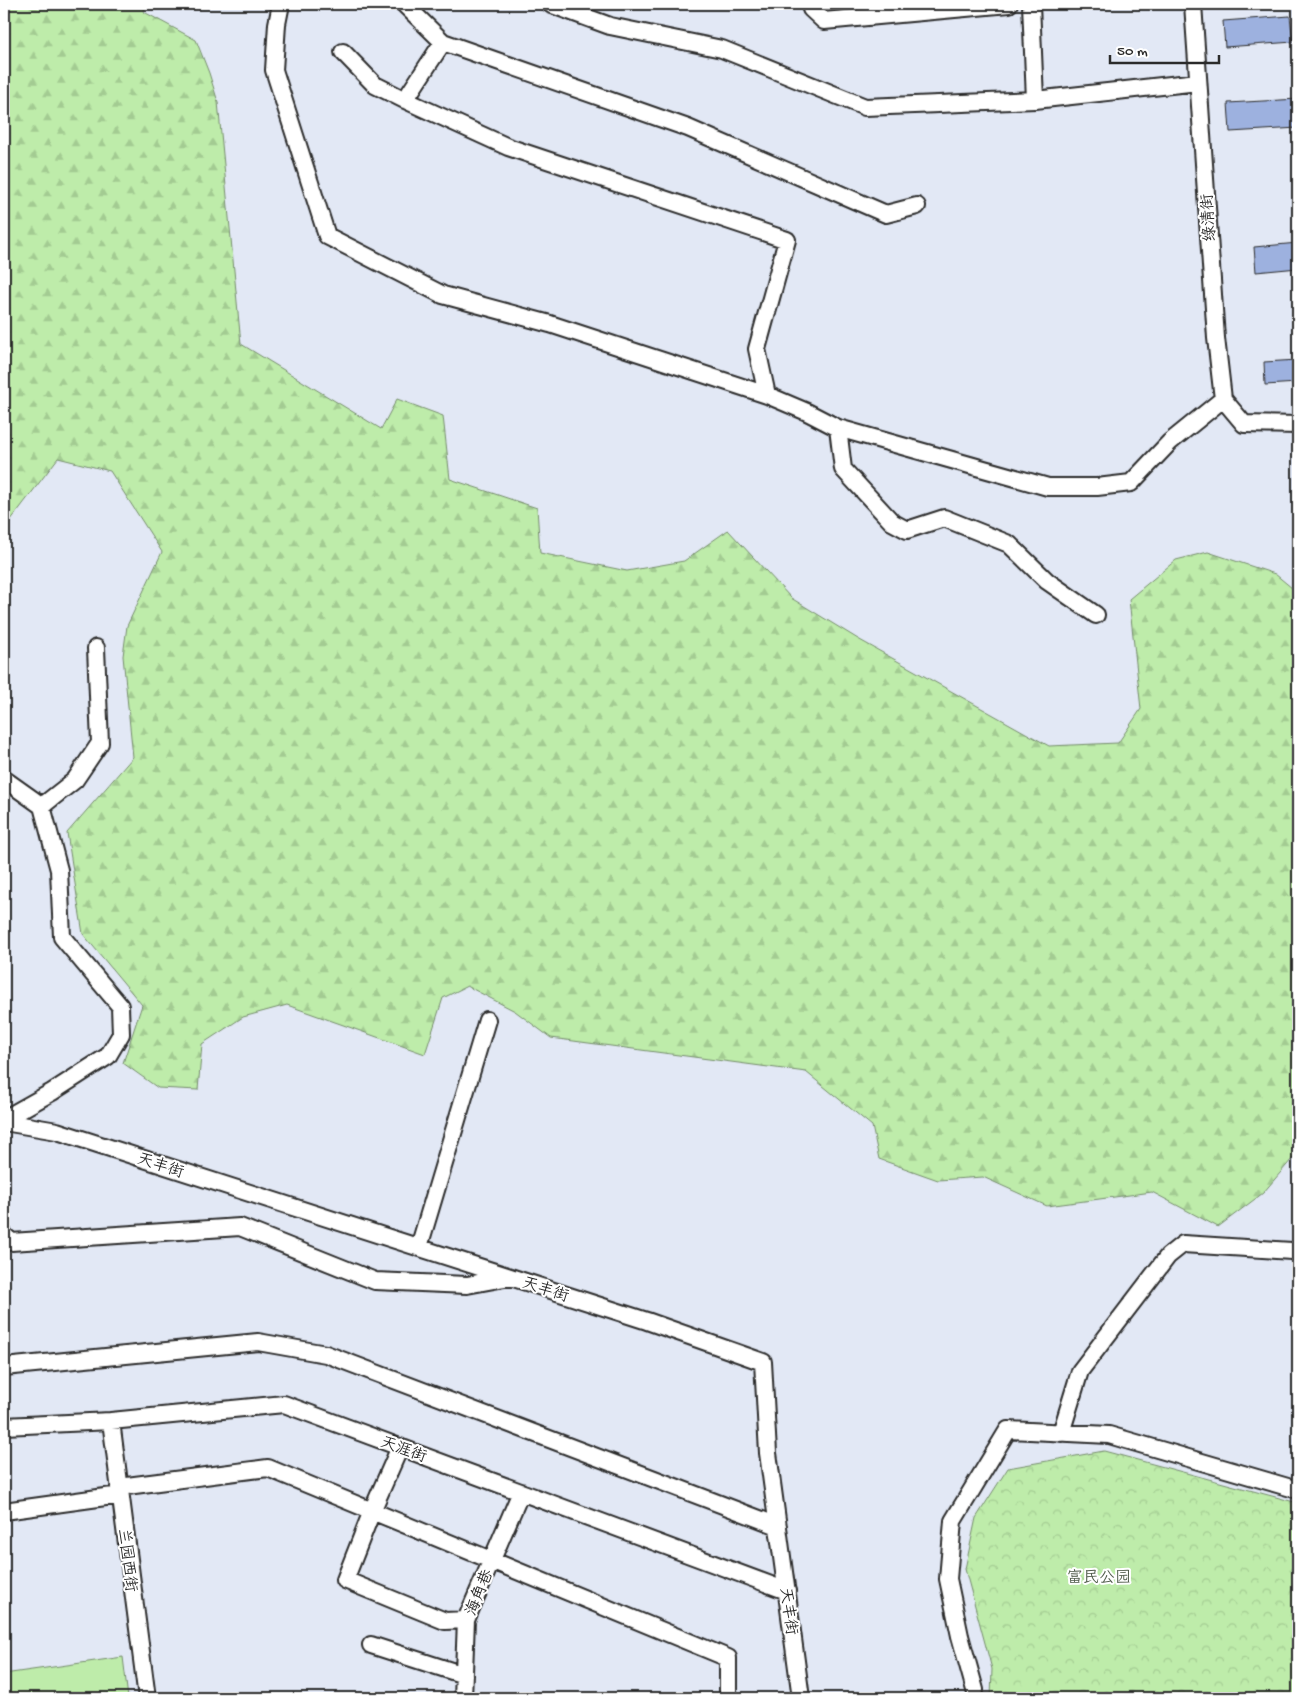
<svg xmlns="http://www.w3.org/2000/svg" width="1302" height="1702" font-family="'Gochi Hand','LXGW WenKai TC',sans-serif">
	<defs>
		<pattern id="forest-firs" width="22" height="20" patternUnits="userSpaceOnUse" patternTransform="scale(1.25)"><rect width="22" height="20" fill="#beecaa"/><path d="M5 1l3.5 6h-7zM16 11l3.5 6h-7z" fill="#a3cb92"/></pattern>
		<pattern id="park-crowns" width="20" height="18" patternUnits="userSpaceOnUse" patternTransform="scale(1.25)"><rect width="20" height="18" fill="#beecaa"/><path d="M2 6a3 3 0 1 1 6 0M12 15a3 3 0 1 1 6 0" fill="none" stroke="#a3cb92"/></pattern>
	</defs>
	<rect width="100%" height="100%" fill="#e2e8f5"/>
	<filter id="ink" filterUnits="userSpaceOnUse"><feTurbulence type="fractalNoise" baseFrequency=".02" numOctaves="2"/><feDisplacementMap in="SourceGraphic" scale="10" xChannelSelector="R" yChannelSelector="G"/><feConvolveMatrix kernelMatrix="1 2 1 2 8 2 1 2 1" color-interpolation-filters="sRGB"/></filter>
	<g filter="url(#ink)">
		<path fill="url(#forest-firs)" stroke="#748c6a" d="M4,4H145L144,12L196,40L209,73L218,102L241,344L381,429L397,399L443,416L450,479L537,508L540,553L627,571L684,561L728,530L791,598L858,639L1049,746L1118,743L1141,709L1129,599L1176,560L1208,552L1275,574L1298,593V1152L1263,1193L1218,1227L1152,1192L1047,1206L983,1177L938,1180L879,1159L872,1126L806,1072L551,1038L515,1011L467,986L443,998L425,1054L287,1005L243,1017L202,1044L198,1090L158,1088L123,1063L142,1005L83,934L67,833L133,757L123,656L127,626L162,552L110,471L58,458L4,529Z"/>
		<path fill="url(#park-crowns)" stroke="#748c6a" d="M1104,1451L1298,1503V1698H991L992,1669L965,1569L976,1518L1008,1468Z"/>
		<path fill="#beecaa" stroke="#748c6a" d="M123,1657L128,1698H4V1674Z"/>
		<path fill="#9db1df" stroke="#2b2b2b" d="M1290,16L1293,42L1225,47L1223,21Z
			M1298,99V128L1230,132L1228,103Z
			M1298,243V268L1256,272L1254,247Z
			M1298,360V383L1265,385L1264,362Z"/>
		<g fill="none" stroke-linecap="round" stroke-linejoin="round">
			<defs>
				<path id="minor" d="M281,4L277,24L274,70L327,236L443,295L550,324L767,395L807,412L838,428L1048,487H1097L1131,483L1170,442L1223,399
					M404,4L443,42L688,128L886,214L917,206
					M550,4L610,26L722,49L865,107L1035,100L1198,82
					M810,4L811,9L824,21L1009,4
					M1031,4L1035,100
					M1193,4L1216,338L1223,399L1244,424L1298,425
					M343,52L375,85L405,100L508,147L787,240L757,349L767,395
					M405,100L443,42
					M838,428L843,469L892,522L907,530L944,518L1009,544L1047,581L1096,615
					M4,779L42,806L59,870L62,937L120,1006L121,1034L108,1056L52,1092L4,1119
					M42,806L75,780L100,743L96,648
					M4,1122L57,1131L647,1321L763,1362L768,1453L801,1698
					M4,1235L11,1242L240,1227L375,1281L467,1285L510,1277
					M419,1247L487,1020
					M4,1367L258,1342L326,1354L778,1526
					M111,1421L147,1698
					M4,1426L111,1421L284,1404L787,1591
					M1061,1433L1080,1371L1168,1256L1183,1244L1292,1251L1298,1253
					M400,1447L372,1511L345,1580L445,1621L466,1620
					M119,1487L268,1468L728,1658V1698
					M4,1511L120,1495
					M371,1645L464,1675
					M975,1690L960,1636L948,1579L953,1521L1008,1430L1109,1435L1298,1490
					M463,1698L466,1620L521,1492"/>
			</defs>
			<use href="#minor" stroke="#2b2b2b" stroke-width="20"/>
			<use href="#minor" stroke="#fff" stroke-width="16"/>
		</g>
	</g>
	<g text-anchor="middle" stroke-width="4" stroke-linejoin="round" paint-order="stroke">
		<g font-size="16" fill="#2b2b2b" stroke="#fff">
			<text transform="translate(1207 218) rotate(-94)" y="6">绿清街</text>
			<text transform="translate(161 1164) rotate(18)" y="6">天丰街</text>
			<text transform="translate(546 1288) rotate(18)" y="6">天丰街</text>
			<text transform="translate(404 1448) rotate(20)" y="6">天涯街</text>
			<text transform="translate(129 1560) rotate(83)" y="6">兰园西街</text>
			<text transform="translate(478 1592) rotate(-68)" y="6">海角巷</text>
			<text transform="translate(790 1611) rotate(82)" y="6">天丰街</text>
		</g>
		<g font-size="16" fill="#505b4b" stroke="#fff">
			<text x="1099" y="1582">富民公园</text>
		</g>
	</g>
	<rect width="1302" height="1702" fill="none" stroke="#fff" stroke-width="20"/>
	<rect x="10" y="10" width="1282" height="1682" fill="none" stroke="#2b2b2b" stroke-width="2" filter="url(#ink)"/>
	<path d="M1110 55v8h109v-8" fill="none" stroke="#2b2b2b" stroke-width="2.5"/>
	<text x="1117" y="55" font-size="15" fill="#2b2b2b" stroke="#ffffff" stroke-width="4" paint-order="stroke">50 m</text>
</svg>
